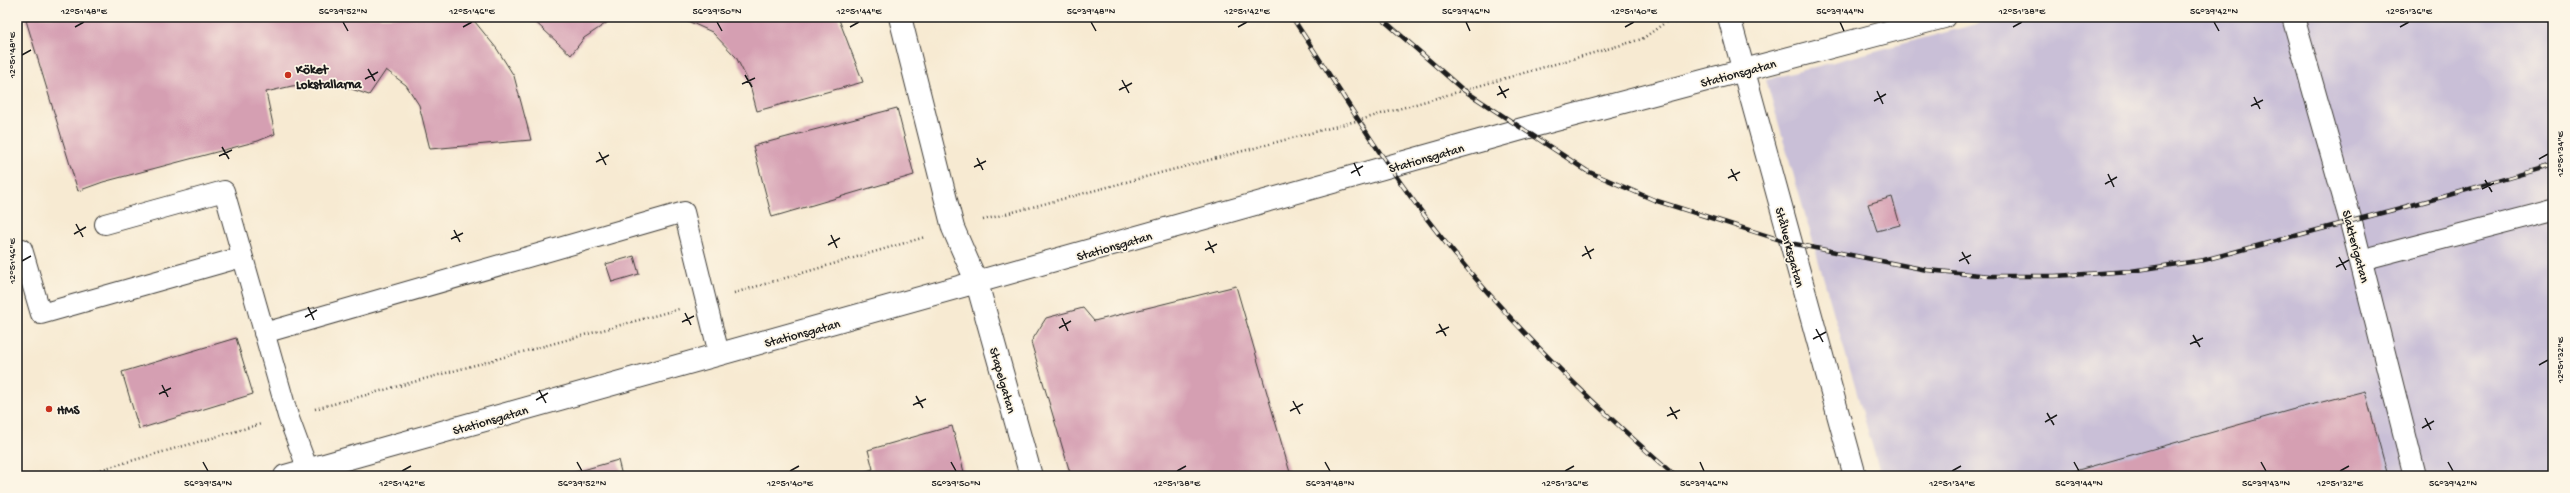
<svg xmlns="http://www.w3.org/2000/svg" width="2570" height="493" font-family="'Gochi Hand',sans-serif">
	<rect width="100%" height="100%" fill="#fcf5e5"/>
	<filter id="ink" filterUnits="userSpaceOnUse"><feTurbulence type="fractalNoise" baseFrequency=".025" numOctaves="2"/><feDisplacementMap in="SourceGraphic" scale="8" xChannelSelector="R" yChannelSelector="G"/><feConvolveMatrix kernelMatrix="1 2 1 2 8 2 1 2 1" color-interpolation-filters="sRGB"/></filter>
	<filter id="wash" filterUnits="userSpaceOnUse"><feTurbulence type="fractalNoise" baseFrequency=".012" numOctaves="4" result="noise"/><feDisplacementMap in="SourceGraphic" scale="16" xChannelSelector="R" yChannelSelector="G"/><feGaussianBlur stdDeviation="0.9" result="paint"/><feColorMatrix in="noise" values="0 0 0 0 0 0 0 0 0 0 0 0 0 0 0 0 0 1.4 0 .05"/><feComposite in="paint" operator="in"/></filter>
	<g filter="url(#wash)">
		<rect width="100%" height="100%" fill="#f7ead2"/>
		<path fill="#c9bfd7" d="M2003,17H2553V476H1881L1766,80Z"/>
		<g id="blocks">
			<path fill="#d59fb2" d="M25,17H471L497,49L514,76L531,140L430,149L419,105L406,85L386,70L369,95L343,86L319,83L292,86L266,92L275,134L258,141L103,182L78,191Z
				M530,17H623V18L611,20L584,38L571,55Z
				M679,17H838L863,82L757,111L750,85L736,57L712,32Z
				M897,108L914,175L772,217L753,146Z
				M1892,197L1900,225L1877,231L1868,204Z
				M634,256L639,274L612,282L606,264Z
				M1236,286L1291,476H1071L1031,342L1046,318L1083,308L1094,321Z
				M236,338L253,394L139,429L122,372Z
				M2365,391L2388,476H2057L2291,410Z
				M952,426L965,476H850L873,469L868,450Z
				M618,460L622,476H569V474Z"/>
		</g>
	</g>
	<g filter="url(#ink)">
		<use href="#blocks" fill-opacity="0" stroke="#3d3b37" stroke-width="1"/>
		<g fill="none" stroke-linecap="round" stroke-linejoin="round">
			<defs>
				<path id="lane" d="M105,224L224,191L288,416L308,470
					M22,249L41,314L242,257
					M2361,260L2553,210
					M264,333L684,212L719,354"/>
				<path id="street" d="M900,17L953,228L977,283L1031,476
					M1729,17L1855,476
					M2293,17L2351,222L2415,476
					M285,476L1522,129L1944,17"/>
			</defs>
			<use href="#lane" stroke="#3d3b37" stroke-width="22"/>
			<use href="#street" stroke="#3d3b37" stroke-width="24"/>
			<path stroke="#3d3b37" stroke-width="2.5" stroke-dasharray="1 3" stroke-linecap="butt" d="M983,220L1360,120L1642,39L1673,17
				M734,293L925,237
				M315,409L679,309
				M78,476L261,424"/>
			<use href="#lane" stroke="#fff" stroke-width="20"/>
			<use href="#street" stroke="#fff" stroke-width="22"/>
			<defs>
				<path id="rail" d="M1292,17C1341,91 1386,168 1441,237C1512,326 1590,402 1675,476
					M1380,17L1462,89L1587,171L1654,200L1790,243L1927,270L1990,276H2055L2131,271L2204,260L2442,197L2553,165"/>
			</defs>
			<use href="#rail" stroke="#1c1c1c" stroke-width="4.5"/>
			<use href="#rail" stroke="#fcf5e5" stroke-width="3" stroke-dasharray="9" stroke-linecap="butt"/>
		</g>
	</g>
	<path fill="none" stroke="#1c1c1c" stroke-width="1.5" d="M343,22L348,31M717,22L722,31M1091,22L1096,31M1466,22L1470,31M1840,22L1844,31M2214,22L2219,31M75,27L84,22M463,27L472,22M850,27L859,22M1238,27L1247,22M1625,27L1634,22M2013,27L2022,22M2400,27L2409,22M22,55L31,50M368,69L375,81M745,75L752,87M365,79L378,72M1122,80L1129,93M742,84L755,78M1499,86L1506,98M1119,90L1132,83M1877,91L1883,104M1497,95L1509,89M2254,97L2260,109M1874,101L1886,94M2251,106L2263,100M222,147L229,159M599,152L606,165M219,156L232,150M977,158L983,170M2539,159L2548,154M596,162L609,155M1354,163L1360,176M974,167L986,161M1731,169L1737,181M1351,173L1363,166M2108,174L2114,187M1728,178L1740,172M2485,180L2492,192M2105,184L2117,177M2482,189L2494,183M76,224L83,237M454,230L460,242M74,234L86,227M831,235L837,248M451,239L463,233M1208,241L1214,253M828,245L840,238M1585,246L1591,259M1205,250L1217,244M1962,252L1969,264M1582,256L1594,249M2339,257L2346,270M22,261L31,256M1959,261L1971,255M2336,267L2349,260M308,307L314,320M685,313L691,325M305,317L317,310M1062,318L1068,331M682,322L694,316M1439,324L1446,336M1059,328L1071,321M1816,329L1823,342M1436,333L1449,327M2193,335L2200,347M1813,339L1826,332M2190,344L2203,338M2539,365L2548,360M162,385L168,397M539,390L546,403M159,394L171,388M916,396L923,408M536,400L548,393M1293,401L1300,414M913,405L926,399M1670,407L1677,419M1290,411L1303,404M2047,413L2054,425M1667,416L1680,410M2425,418L2431,430M2045,422L2057,415M2422,428L2434,421M203,462L208,471M577,462L582,471M951,462L956,471M1325,462L1330,471M1700,462L1704,471M2074,462L2079,471M2261,462L2266,471M2448,462L2453,471M402,471L411,466M790,471L799,466M1177,471L1186,466M1565,471L1574,466M1952,471L1961,466M2340,471L2349,466"/>
	<g fill="#c8321e" stroke="#fcf5e5" stroke-width="1.5">
		<circle cx="288" cy="75" r="4"/>
		<circle cx="49" cy="409" r="4"/>
	</g>
	<g text-anchor="middle" stroke-width="3.5" stroke-linejoin="round" paint-order="stroke">
		<g font-size="13" font-weight="bold" fill="#1c1c1c" stroke="#fcf5e5" text-anchor="start">
			<text x="296" y="73">Köket<tspan x="296" dy="15">Lokstallarna</tspan></text>
			<text x="57" y="414">HMS</text>
		</g>
		<g font-size="13" fill="#1c1c1c" stroke="#fcf5e5">
			<text transform="translate(1738 72) rotate(-15)" y="5">Stationsgatan</text>
			<text transform="translate(1426 157) rotate(-16)" y="5">Stationsgatan</text>
			<text transform="translate(1114 245) rotate(-16)" y="5">Stationsgatan</text>
			<text transform="translate(2357 246) rotate(75)" y="5">Slakterigatan</text>
			<text transform="translate(1791 247) rotate(75)" y="5">Stålverksgatan</text>
			<text transform="translate(802 332) rotate(-15)" y="5">Stationsgatan</text>
			<text transform="translate(1004 380) rotate(74)" y="5">Stapelgatan</text>
			<text transform="translate(490 419) rotate(-16)" y="5">Stationsgatan</text>
		</g>
	</g>
	<rect width="2570" height="493" fill="none" stroke="#fcf5e5" stroke-width="44"/>
	<rect x="22" y="22" width="2526" height="449" fill="none" stroke="#1c1c1c" stroke-width="1.5"/>
	<g font-size="10" text-anchor="middle" fill="#1c1c1c">
		<text x="84" y="14">12°51'48"E</text>
		<text x="343" y="14">56°39'52"N</text>
		<text x="472" y="14">12°51'46"E</text>
		<text x="717" y="14">56°39'50"N</text>
		<text x="859" y="14">12°51'44"E</text>
		<text x="1091" y="14">56°39'48"N</text>
		<text x="1247" y="14">12°51'42"E</text>
		<text x="1466" y="14">56°39'46"N</text>
		<text x="1634" y="14">12°51'40"E</text>
		<text x="1840" y="14">56°39'44"N</text>
		<text x="2022" y="14">12°51'38"E</text>
		<text x="2214" y="14">56°39'42"N</text>
		<text x="2409" y="14">12°51'36"E</text>
		<text transform="translate(11 55) rotate(-90)" y="4">12°51'48"E</text>
		<text transform="translate(2559 154) rotate(-90)" y="4">12°51'34"E</text>
		<text transform="translate(11 261) rotate(-90)" y="4">12°51'46"E</text>
		<text transform="translate(2559 360) rotate(-90)" y="4">12°51'32"E</text>
		<text x="208" y="486">56°39'54"N</text>
		<text x="402" y="486">12°51'42"E</text>
		<text x="582" y="486">56°39'52"N</text>
		<text x="790" y="486">12°51'40"E</text>
		<text x="956" y="486">56°39'50"N</text>
		<text x="1177" y="486">12°51'38"E</text>
		<text x="1330" y="486">56°39'48"N</text>
		<text x="1565" y="486">12°51'36"E</text>
		<text x="1704" y="486">56°39'46"N</text>
		<text x="1952" y="486">12°51'34"E</text>
		<text x="2079" y="486">56°39'44"N</text>
		<text x="2266" y="486">56°39'43"N</text>
		<text x="2340" y="486">12°51'32"E</text>
		<text x="2453" y="486">56°39'42"N</text>
	</g>
</svg>
